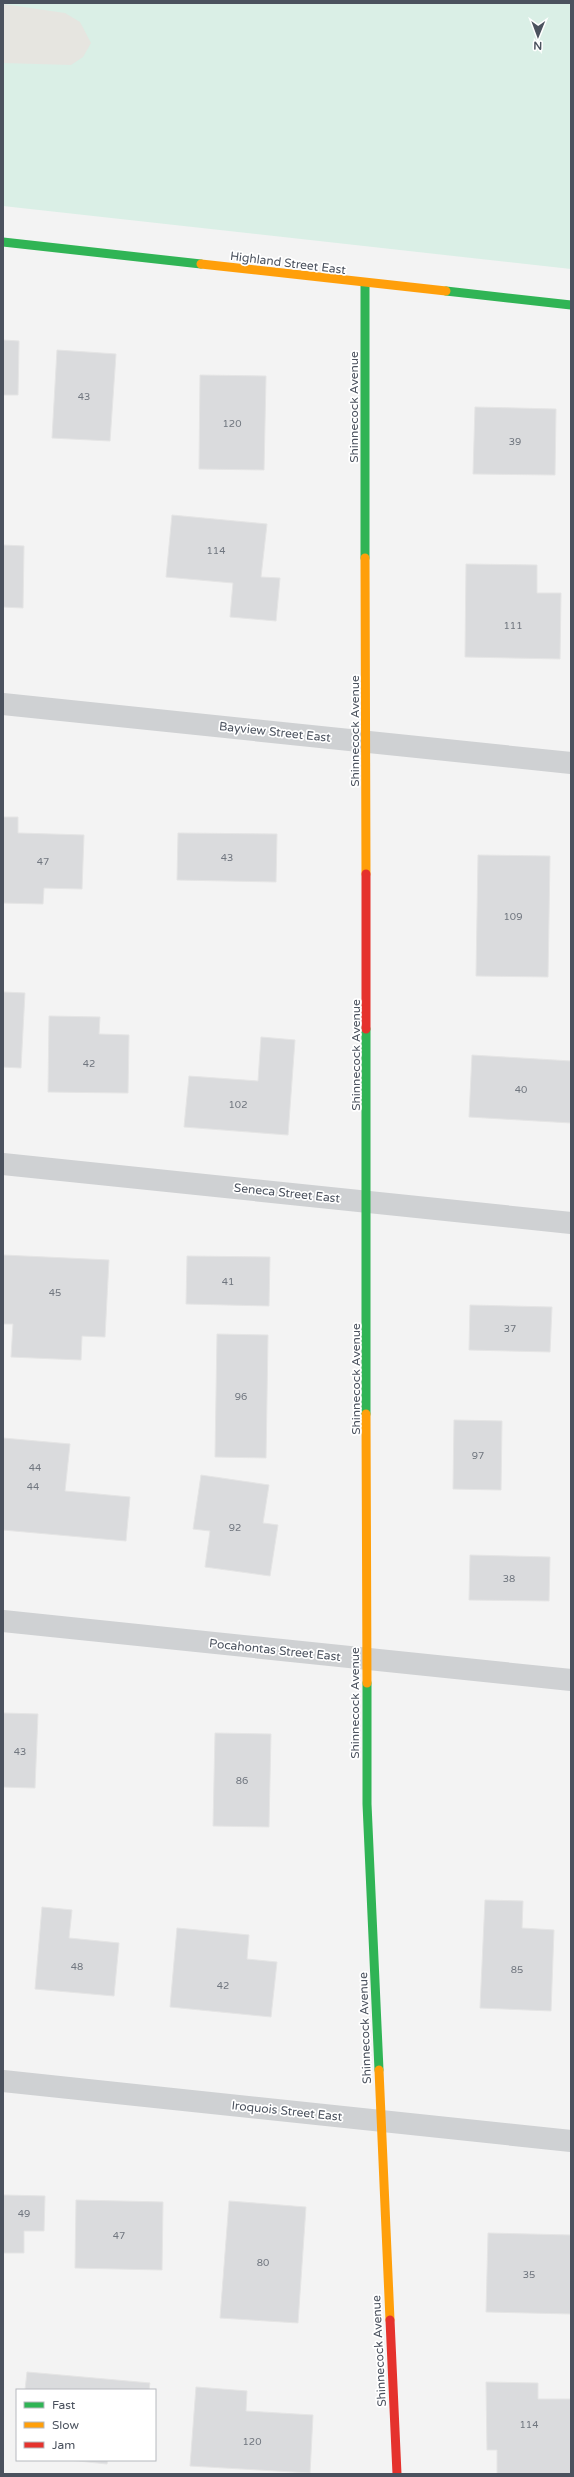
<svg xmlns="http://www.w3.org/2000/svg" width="574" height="2477" font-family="'Varela Round',sans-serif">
	<rect width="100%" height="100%" fill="#f3f3f3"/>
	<path fill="#daefe6" d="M3,3H571V269L3,206Z"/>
	<path fill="#e6e5e0" d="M3,4L65,13L80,22L91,43L83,57L71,65L3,63Z"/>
	<path fill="#dadbdd" stroke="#e5e5e5" d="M3,340L19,341L18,395H3Z
		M57,350L116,354L110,441L52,438Z
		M200,375L266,376L264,470L199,469Z
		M475,407L556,409L555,475L473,474Z
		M172,515L267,524L261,577L280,578L276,621L230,617L233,583L166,577Z
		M3,545L24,546L23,608L3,607Z
		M466,564L537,565V593H561L560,659L465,657Z
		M3,817H18V833L84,835L82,889L44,888L43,904L3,903Z
		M178,833L277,834L276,882L177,880Z
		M478,855L550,856L548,977L476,976Z
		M3,992L25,993L21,1068L3,1067Z
		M49,1016L100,1017L99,1034L129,1035L128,1093L48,1092Z
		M261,1037L295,1040L288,1135L184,1127L189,1076L258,1081Z
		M472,1055L571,1061V1123L469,1117Z
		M3,1255L109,1260L105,1337L82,1336L81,1360L11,1357L13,1324H3Z
		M187,1256L270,1257L269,1306L186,1304Z
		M470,1305L552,1307L550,1352L469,1350Z
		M217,1334L268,1335L266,1458L215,1457Z
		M454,1420L502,1421L501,1490L453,1489Z
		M3,1438L70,1444L65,1491L130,1497L126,1541L3,1530Z
		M201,1475L269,1485L263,1523L278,1525L270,1576L205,1567L210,1531L193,1529Z
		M470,1555L550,1557L549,1601L469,1600Z
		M3,1713L38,1714L35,1788L3,1787Z
		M215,1733L271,1734L269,1827L213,1826Z
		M485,1900L523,1901L522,1928L554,1930L551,2011L480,2008Z
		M42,1907L72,1910L69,1938L119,1943L114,1996L35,1989Z
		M177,1928L249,1935L247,1959L277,1962L271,2017L170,2007Z
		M3,2195L45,2196L44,2231H24V2253H3Z
		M76,2200L163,2202L162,2270L75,2268Z
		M229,2201L306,2207L298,2323L220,2318Z
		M488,2233L571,2235V2314L486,2312Z
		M27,2372L150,2383L149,2390H25Z
		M486,2382L538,2383V2399H571V2474H497V2450H487Z
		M196,2387L247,2391L246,2411L313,2415L310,2473L190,2466Z
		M69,2460H108L107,2464Z"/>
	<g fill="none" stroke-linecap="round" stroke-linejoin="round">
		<path stroke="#cfd1d3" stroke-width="22" d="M3,704L571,763
			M3,1164L571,1223
			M3,1621L571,1680
			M3,2081L571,2141"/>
		<path stroke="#30b455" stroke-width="9" d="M3,242L201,264
			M365,284V558
			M446,291L571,305
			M366,1029V1414
			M367,1683V1804L379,2070"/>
		<path stroke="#ff9f0a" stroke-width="9" d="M201,264L446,291
			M365,558L366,874
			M366,1414L367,1683
			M379,2070L390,2320"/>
		<path stroke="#e5322d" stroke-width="9" d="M366,874V1029
			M390,2320L397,2474"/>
	</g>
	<g text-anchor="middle" stroke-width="3.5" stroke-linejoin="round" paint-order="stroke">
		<g font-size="10" fill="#70767f">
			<text x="84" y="400">43</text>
			<text x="232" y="427">120</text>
			<text x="515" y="445">39</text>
			<text x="216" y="554">114</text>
			<text x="513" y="629">111</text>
			<text x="227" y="861">43</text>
			<text x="43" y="865">47</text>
			<text x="513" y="920">109</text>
			<text x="89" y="1067">42</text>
			<text x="521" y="1093">40</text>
			<text x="238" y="1108">102</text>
			<text x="228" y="1285">41</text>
			<text x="55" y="1296">45</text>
			<text x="510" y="1332">37</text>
			<text x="241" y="1400">96</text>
			<text x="478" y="1459">97</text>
			<text x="35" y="1471">44</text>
			<text x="33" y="1490">44</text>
			<text x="235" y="1531">92</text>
			<text x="509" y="1582">38</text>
			<text x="20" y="1755">43</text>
			<text x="242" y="1784">86</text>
			<text x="77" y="1970">48</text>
			<text x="517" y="1973">85</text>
			<text x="223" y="1989">42</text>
			<text x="24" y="2217">49</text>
			<text x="119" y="2239">47</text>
			<text x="263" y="2266">80</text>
			<text x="529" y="2278">35</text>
			<text x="529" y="2428">114</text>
			<text x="252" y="2445">120</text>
		</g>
		<g font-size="12" fill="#4b525e" stroke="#fff">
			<text transform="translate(288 263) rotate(7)" y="4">Highland Street East</text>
			<text transform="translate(354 407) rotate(-90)" y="4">Shinnecock Avenue</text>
			<text transform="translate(355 731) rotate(-90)" y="4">Shinnecock Avenue</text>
			<text transform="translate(275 732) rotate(6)" y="4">Bayview Street East</text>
			<text transform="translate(356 1055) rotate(-90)" y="4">Shinnecock Avenue</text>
			<text transform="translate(287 1193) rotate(6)" y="4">Seneca Street East</text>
			<text transform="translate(356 1379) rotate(-90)" y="4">Shinnecock Avenue</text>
			<text transform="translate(275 1650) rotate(6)" y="4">Pocahontas Street East</text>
			<text transform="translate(355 1703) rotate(-90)" y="4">Shinnecock Avenue</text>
			<text transform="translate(365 2028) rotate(-92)" y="4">Shinnecock Avenue</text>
			<text transform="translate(287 2111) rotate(6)" y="4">Iroquois Street East</text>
			<text transform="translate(379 2351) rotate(-93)" y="4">Shinnecock Avenue</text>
		</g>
	</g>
	<rect width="574" height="2477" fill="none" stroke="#4b525e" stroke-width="8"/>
	<rect x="16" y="2389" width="140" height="72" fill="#ffffff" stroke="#b7babf"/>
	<rect x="24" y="2402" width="20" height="6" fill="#30b455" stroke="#b7babf"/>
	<text x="52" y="2409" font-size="12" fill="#4b525e">Fast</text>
	<rect x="24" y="2422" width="20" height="6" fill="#ff9f0a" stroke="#b7babf"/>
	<text x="52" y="2429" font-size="12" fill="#4b525e">Slow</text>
	<rect x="24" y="2442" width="20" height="6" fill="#e5322d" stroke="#b7babf"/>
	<text x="52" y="2449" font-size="12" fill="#4b525e">Jam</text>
	<g transform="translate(538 36) rotate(181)" stroke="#ffffff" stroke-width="3" paint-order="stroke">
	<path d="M0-3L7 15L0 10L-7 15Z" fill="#4b525e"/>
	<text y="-6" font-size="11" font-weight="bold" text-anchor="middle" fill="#4b525e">N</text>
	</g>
</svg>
